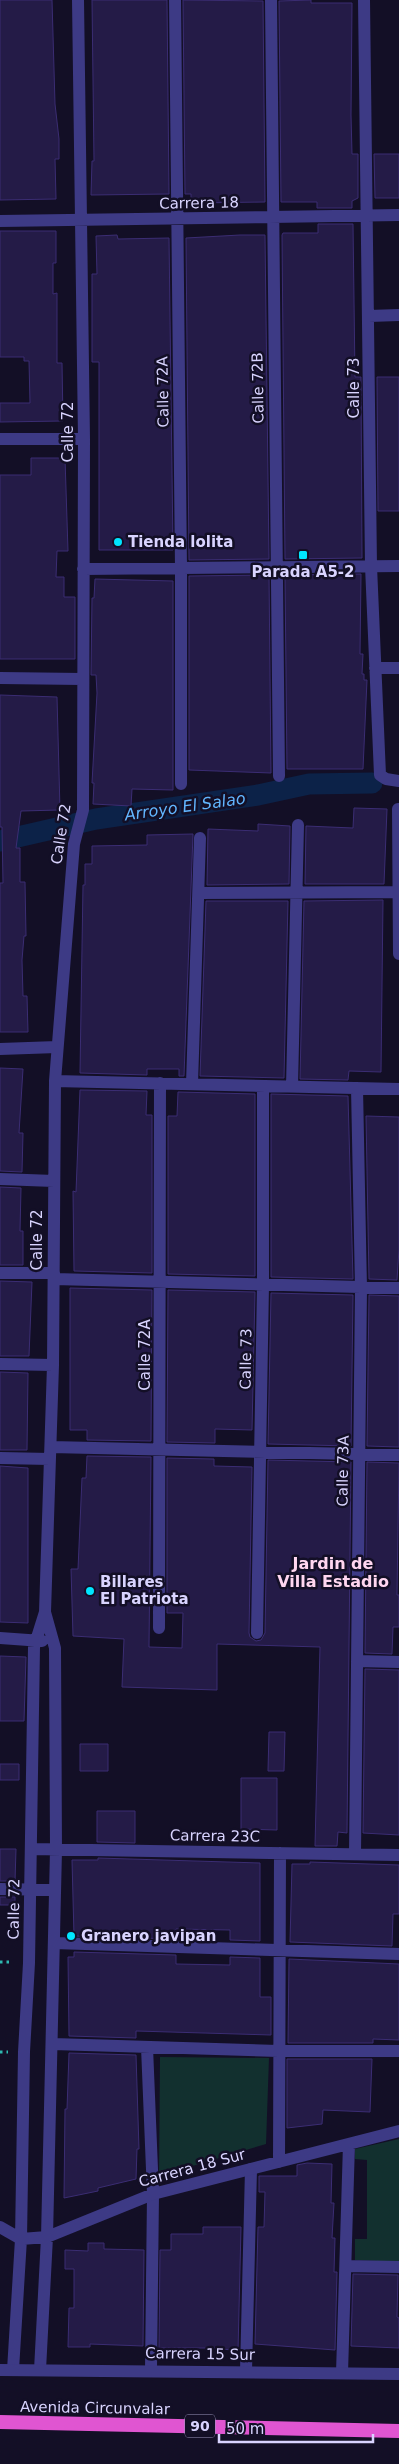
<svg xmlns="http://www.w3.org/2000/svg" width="399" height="2464" font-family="'DejaVu Sans',sans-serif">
	<rect width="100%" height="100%" fill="#130f26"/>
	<path fill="#12302f" d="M160,2057L269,2058L266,2144L159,2176Z
		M399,2139V2262L355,2260V2239H367V2160L355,2159V2149Z"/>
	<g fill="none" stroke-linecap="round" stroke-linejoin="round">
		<path stroke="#0c2248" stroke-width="21" d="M0,841L96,819L258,795L309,784L372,783"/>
	</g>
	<path fill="#241b47" stroke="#3b2d73" d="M0,0H52L55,104L59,139V159H55L56,199L0,200Z
		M92,0H167L169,194L91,195L92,161H94Z
		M183,0L263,1L265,202L191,203V194H185Z
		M311,0V3H352L351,115L352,154H358V198L352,201V208H317V202H281L279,1Z
		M374,154H399V198H375Z
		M318,224H353L355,377H361L362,558L285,559L282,235L283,233H318Z
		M0,231H56V263H53V294L57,293V363H62L63,421L0,422V403H30L29,361H24V357H0Z
		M117,235L118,239L169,238L173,550H99V362H92V274H97L96,236Z
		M240,235H265L269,559L189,560L186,238Z
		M377,377H399V511H378Z
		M31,458H65L68,551H57L56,577H64V597H75V659H0V475H31Z
		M361,574L360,654H363L362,674H364V680H367L363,769H287L285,575Z
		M269,575L271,773L189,770V576Z
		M95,579L173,581V790L132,789L131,806L93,804L94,783H92L97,693L96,675H91L92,598H94Z
		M0,695L57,697L60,810L21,811L16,848H20V882H25L26,936H24L22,960L23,996H27L28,1032H0V883H3L2,827H0Z
		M354,808L387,809L384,884H305L306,826L353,828Z
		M258,824L290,826L289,884L207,885L208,829L258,831Z
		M193,834L184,1076H179V1069H147V1075L80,1073L83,885H85V864H92V846L147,845V835Z
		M383,900L381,1072L349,1071L348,1080L300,1079L304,901Z
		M206,901H288L284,1078L200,1076Z
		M0,1068L23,1069L19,1133H23L22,1172L0,1171Z
		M80,1090L147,1091L146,1115H152V1273L74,1271L73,1191L76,1192Z
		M178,1092L255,1094V1276L168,1274V1116H177Z
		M271,1094L348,1096L353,1279L271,1277Z
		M366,1116L399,1117V1249L397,1280L369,1279Z
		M0,1187L21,1188L20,1231H23V1265H0Z
		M0,1281L32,1282L29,1356H0Z
		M70,1288L152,1290L151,1441L87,1440V1430H70Z
		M168,1290L255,1292L252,1430L215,1429V1443L167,1442Z
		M271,1293L353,1295L351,1446L268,1444Z
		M369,1295L399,1296V1447L367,1446Z
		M0,1372L28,1373L27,1450H0Z
		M87,1456L151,1457L149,1647L182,1648L183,1613H167V1458L214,1459V1466L252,1467L249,1633L250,1637L256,1641L261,1640L265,1633L268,1460L351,1462L347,1833L338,1832L337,1846H315L320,1647L217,1644V1690L122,1687L124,1639L73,1636L71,1569H78L82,1478H86Z
		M367,1462L399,1463L397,1595H399V1627H393L392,1654L365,1653Z
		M0,1466L28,1468V1623L0,1622Z
		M0,1656L26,1657L24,1721H0Z
		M365,1669L399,1670V1835L363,1833Z
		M269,1732H285L284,1771H268Z
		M80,1744H108V1771H80Z
		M0,1764H19V1780H0Z
		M241,1778H277V1830L241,1829Z
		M97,1811H135V1843L97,1842Z
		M0,1849H16L15,1881H0Z
		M98,1858L260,1863V1941L230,1940V1930L176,1929V1939L74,1936L72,1860H98Z
		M310,1862L399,1865V1914H393L392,1946L290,1942L292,1864H310Z
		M0,1897H15V1905H0Z
		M74,1952L176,1955V1964L230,1965V1957L260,1958V1997H271V2035L136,2031V2038L69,2036L68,1957H74Z
		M289,1959L399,1964V2040L373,2039V2043H288Z
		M69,2053L136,2055L139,2149H137L136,2179L98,2188V2191L64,2198L65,2109H67Z
		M287,2059H372L370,2112L323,2110L322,2124L287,2128Z
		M307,2163L332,2164L331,2203H334L332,2238H335L334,2272H337L335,2350L255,2344L258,2227H264L265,2192H259V2176H297V2165Z
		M203,2227H241L238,2351L216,2348H159L160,2250H171V2234H203Z
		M88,2243H104V2249L144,2250L143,2346L90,2344V2347H68L69,2308H74V2269H65V2250L88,2251Z
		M353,2274L398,2275L397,2317L399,2318V2348L351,2346Z"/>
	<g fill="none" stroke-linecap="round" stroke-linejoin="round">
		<path stroke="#2fb8b0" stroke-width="3" stroke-dasharray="2.5 4" stroke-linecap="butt" d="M0,1962H13
			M0,2052H8"/>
		<path stroke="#3d3a85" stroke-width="12" d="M151,2370L153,2194
			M246,2371L251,2169"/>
		<path stroke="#3d3a85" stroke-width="12" d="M175,0L181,568V784
			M271,0L279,776
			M364,0L371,566L380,775L386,779L399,781
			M0,221L399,215
			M369,316L399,315
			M0,439H84
			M83,569L399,566
			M375,668H399
			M0,678L82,679
			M398,809L399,954
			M199,893L399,892
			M0,1049L57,1047
			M55,1081L399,1089
			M192,1084L200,838
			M292,1087L298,825
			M0,1179L54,1181
			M0,1273H54
			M54,1279L399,1288
			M0,1364L53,1365
			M51,1447L399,1455
			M0,1458L50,1459
			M159,1628L160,1083
			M257,1633L263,1285V1087
			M0,1638L42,1641
			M357,1661L399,1662
			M31,1849L399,1855
			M355,1854L361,1288L357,1088
			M0,1889L55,1890
			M54,1943L399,1954
			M53,2044L278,2051H399
			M147,2047L153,2194
			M279,2162L280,1853
			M0,2227L21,2239L47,2237L153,2194L399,2131
			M346,2266L399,2267
			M13,2370L21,2239L24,2052L29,1963L34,1647L45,1612L53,1365L55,1081L74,844L83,810L84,439L78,0
			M40,2370L47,2237L56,1850L55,1648L45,1612
			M342,2373L349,2144"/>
		<path stroke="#3d3a85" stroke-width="12" d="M0,2370L399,2374"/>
		<path stroke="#e055d1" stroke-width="14" d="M0,2422L399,2431"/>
	</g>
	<g fill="#00e5ff" stroke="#130f26" stroke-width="2">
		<circle cx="118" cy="542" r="5"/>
		<rect x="298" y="550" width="10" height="10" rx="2.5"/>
		<circle cx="90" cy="1591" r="5"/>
		<circle cx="71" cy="1936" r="5"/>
	</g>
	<g text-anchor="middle" stroke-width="5" stroke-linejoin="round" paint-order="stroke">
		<rect fill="#130f26" stroke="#9e99be" stroke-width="1" x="185" y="2414.5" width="30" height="23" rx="4"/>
		<g font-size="14" font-weight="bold" fill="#d9d4ff">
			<text x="200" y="2431">90</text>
		</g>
		<g font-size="15" fill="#d9d4ff" stroke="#130f26">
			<text transform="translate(199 203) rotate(-1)" y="5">Carrera 18</text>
			<text transform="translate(258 388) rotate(-91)" y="5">Calle 72B</text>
			<text transform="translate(354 388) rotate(-90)" y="5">Calle 73</text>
			<text transform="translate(163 392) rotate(-91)" y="5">Calle 72A</text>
			<text transform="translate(68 432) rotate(-90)" y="5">Calle 72</text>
			<text transform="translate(61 834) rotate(-81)" y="5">Calle 72</text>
			<text transform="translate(37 1240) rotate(-90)" y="5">Calle 72</text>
			<text transform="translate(145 1355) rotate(-90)" y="5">Calle 72A</text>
			<text transform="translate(246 1359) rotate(-89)" y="5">Calle 73</text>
			<text transform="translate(343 1471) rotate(-89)" y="5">Calle 73A</text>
			<text transform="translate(215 1836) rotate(1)" y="5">Carrera 23C</text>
			<text transform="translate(14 1909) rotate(-89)" y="5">Calle 72</text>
			<text transform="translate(192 2168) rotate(-15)" y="5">Carrera 18 Sur</text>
			<text transform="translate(200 2354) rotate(1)" y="5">Carrera 15 Sur</text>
			<text transform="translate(95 2408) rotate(1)" y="5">Avenida Circunvalar</text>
		</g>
		<g font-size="15" font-weight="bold" fill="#d9d4ff" stroke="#130f26" text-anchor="start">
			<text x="128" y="547">Tienda lolita</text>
			<text x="303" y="577" text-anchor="middle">Parada A5-2</text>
			<text x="100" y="1587">Billares<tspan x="100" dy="17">El Patriota</tspan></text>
			<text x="81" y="1941">Granero javipan</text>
		</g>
		<g font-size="16" font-style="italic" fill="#62b6ff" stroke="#130f26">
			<text transform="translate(185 806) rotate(-8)" y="6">Arroyo El Salao</text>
		</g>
		<g font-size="16" font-weight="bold" fill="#ffd6f0" stroke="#130f26">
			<text x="333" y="1569">Jardin de<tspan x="333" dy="18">Villa Estadio</tspan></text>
		</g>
	</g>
	<path d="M219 2434v8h154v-8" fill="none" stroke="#d9d4ff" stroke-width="2.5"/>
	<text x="226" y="2434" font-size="15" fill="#d9d4ff" stroke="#130f26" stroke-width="4" paint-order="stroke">50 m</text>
</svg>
